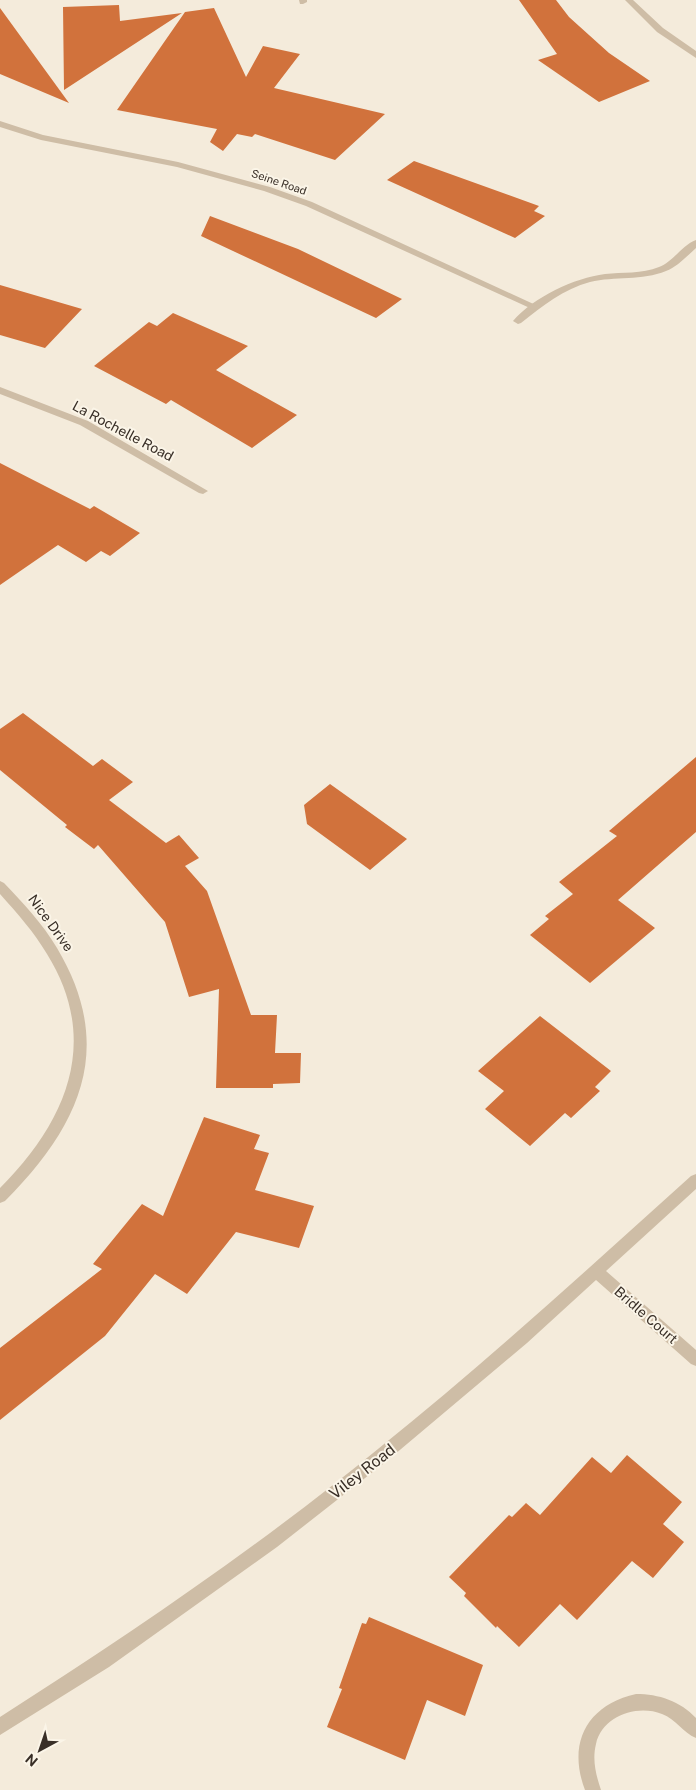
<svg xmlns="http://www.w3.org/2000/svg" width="696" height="1790" font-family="'Public Sans',sans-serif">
	<rect width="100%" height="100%" fill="#f4ebdb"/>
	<path fill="#d1723c" d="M519,0H556L569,17L609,53L650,81L599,102L538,60L557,54Z
		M119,5L120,21L182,13L64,90L63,7Z
		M0,8L69,103L0,74Z
		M214,8L246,77L263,46L300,54L274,88L385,114L335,160L255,134L252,137L237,134L223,151L210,142L217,129L117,110L185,12Z
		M414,161L539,206L534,211L545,216L515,238L387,180Z
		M210,216L298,249L402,299L376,318L201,236Z
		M0,285L82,309L45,348L0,335Z
		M173,313L248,346L216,370L297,415L252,448L171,400L166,404L94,366L149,322L157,326Z
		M0,463L90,509L94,506L140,533L110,556L101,551L86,562L58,545L0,585Z
		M23,713L93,766L102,759L133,782L109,800L166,843L179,835L199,858L185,866L207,891L251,1015H277L275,1053H301L300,1083L273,1084V1088H216L219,989L189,997L165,922L98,845L94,849L65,827L67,825L0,770V729Z
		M696,757V832L618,900L655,928L590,983L530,935L549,919L545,916L573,894L559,882L617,836L609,831Z
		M330,784L407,839L370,870L307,824L304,805Z
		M540,1016L611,1071L595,1087L600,1091L571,1118L565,1113L530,1146L485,1109L504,1091L478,1071Z
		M204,1117L260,1135L254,1149L269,1153L255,1190L314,1206L299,1248L236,1232L187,1294L155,1274L105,1336L0,1420V1348L102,1269L93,1264L142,1204L163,1216Z
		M627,1455L682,1502L663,1524L684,1542L653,1578L632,1561L577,1620L560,1604L519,1647L497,1626L496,1628L464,1596L466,1593L449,1577L509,1515L512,1517L526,1503L540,1515L592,1457L611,1473Z
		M369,1617L483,1665L465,1716L427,1700L405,1760L327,1727L342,1689L339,1688L362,1623L366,1624Z"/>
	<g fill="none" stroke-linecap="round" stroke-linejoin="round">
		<path fill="#cebda6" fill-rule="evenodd" d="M696,240V248C687,256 677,267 666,271C642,281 615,276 590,282C564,289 542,306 521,323L518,324L513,321C534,297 574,278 605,274C622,272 642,274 659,267C673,262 682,245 696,240Z"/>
		<path fill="#cebda6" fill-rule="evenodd" d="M299,0H307V2L303,4H300Z
			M625,0H633L663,28L696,51V58L657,32Z
			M0,121L43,135L178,162L270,187L312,202L540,307L535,310L532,309L306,206L264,191L177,167L41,140L0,127Z
			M0,387L88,421L208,491L203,494L199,493L80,425L0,394Z
			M0,881L4,883C23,903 43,924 57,948C116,1047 81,1125 5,1201L0,1203V1188C67,1121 101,1041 47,954C34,932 17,913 0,894Z
			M696,1174V1189L606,1271L696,1350V1366L691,1364L596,1280L527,1343L388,1460L277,1547L109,1667L0,1735V1717C130,1634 258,1547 378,1449C486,1362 588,1269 691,1176Z
			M636,1694C659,1694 680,1701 696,1718V1738C683,1733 676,1719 662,1714C637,1704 602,1716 596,1744C592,1760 596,1775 601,1790H585C567,1743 587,1705 636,1694Z"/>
	</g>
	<g text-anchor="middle" stroke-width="4" stroke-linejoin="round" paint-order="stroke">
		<g font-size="11" fill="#392f27" stroke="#fbf5e8">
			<text transform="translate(279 182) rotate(19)" y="4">Seine Road</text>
		</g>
		<g font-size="14" fill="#392f27" stroke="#fbf5e8">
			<text transform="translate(123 431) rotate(28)" y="5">La Rochelle Road</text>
			<text transform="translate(51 923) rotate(54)" y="5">Nice Drive</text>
			<text transform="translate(646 1315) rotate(41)" y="5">Bridle Court</text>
		</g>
		<g font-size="16" fill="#392f27" stroke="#fbf5e8">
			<text transform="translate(362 1471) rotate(-38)" y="6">Viley Road</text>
		</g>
	</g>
	<g transform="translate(40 1750) rotate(220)" stroke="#fbf5e8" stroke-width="4" paint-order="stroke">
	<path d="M0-4L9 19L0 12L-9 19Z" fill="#392f27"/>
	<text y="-8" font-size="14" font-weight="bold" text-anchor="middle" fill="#392f27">N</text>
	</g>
</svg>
